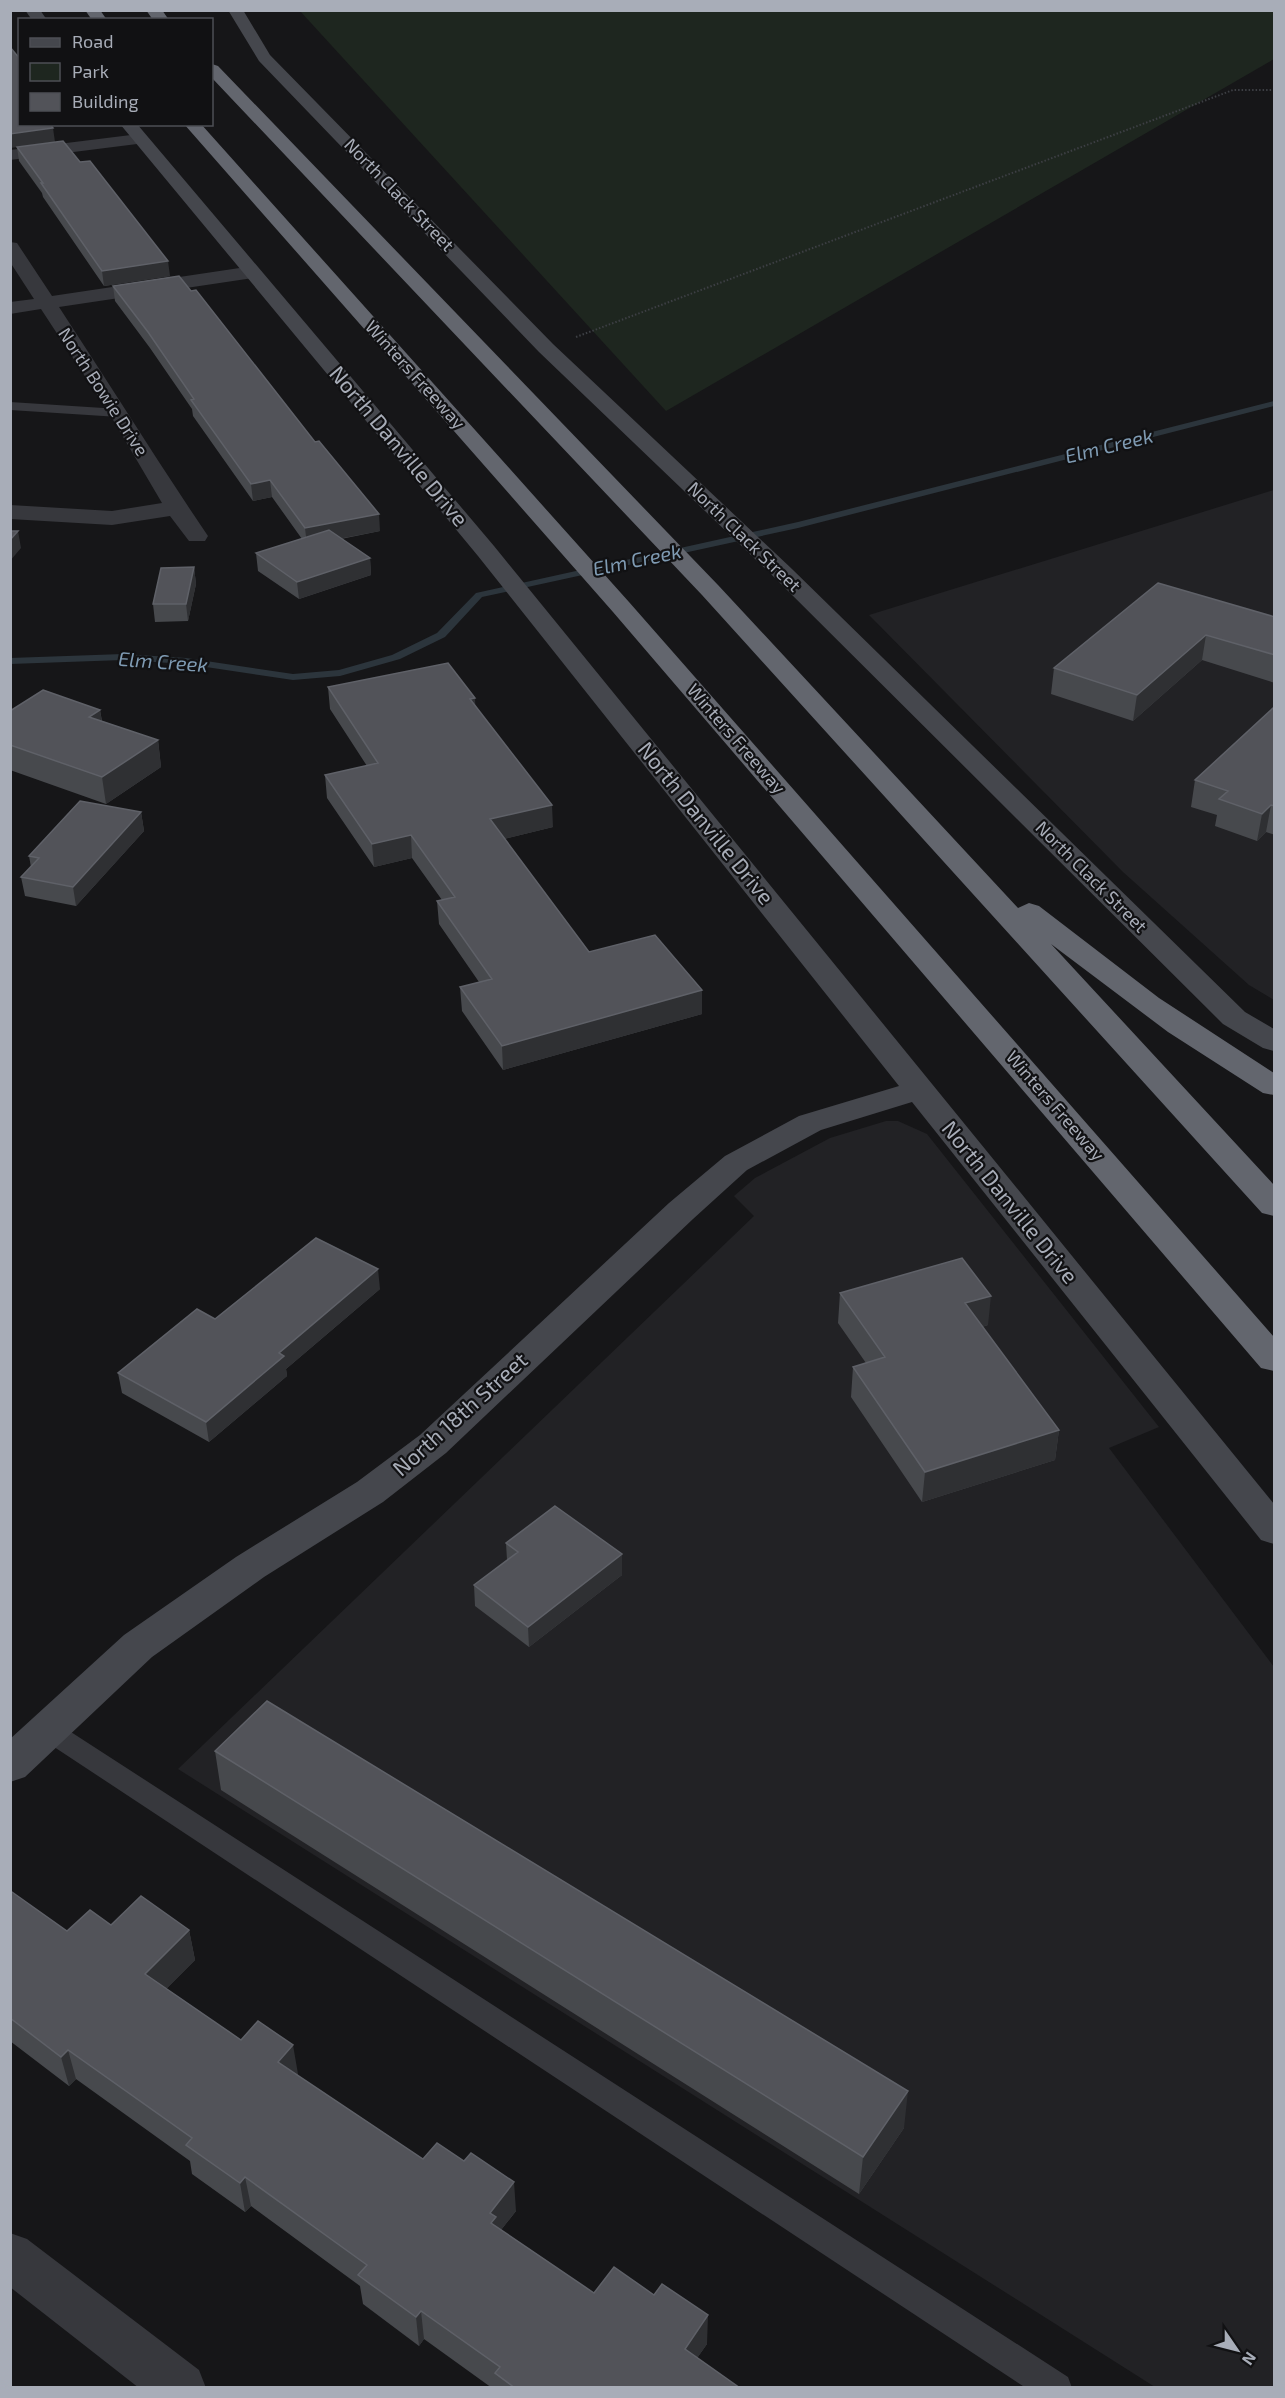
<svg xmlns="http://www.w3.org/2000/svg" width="1285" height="2398" font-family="'Exo 2',sans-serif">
	<rect width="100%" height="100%" fill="#161618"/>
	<path fill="#222225" d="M1274,490V1000L1249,985L1123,872L869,615Z
		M886,1121H898L927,1134L1159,1427L1109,1448L1274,1667V2387H1155L178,1769L754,1216L734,1196L755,1178L830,1138Z"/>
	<path fill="#1e261f" d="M300,11H1274V59L666,411Z"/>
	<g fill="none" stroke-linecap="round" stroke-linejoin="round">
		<path fill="#2c353c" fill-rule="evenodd" d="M1274,401V406L798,528L482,597L445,637L400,659L340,676L293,680L186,664L123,660L10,664V658L123,654L186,658L293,674L339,670L392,655L437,633L476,593L798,522Z"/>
		<path stroke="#3d3f44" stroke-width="2" stroke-dasharray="1.5 2" stroke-linecap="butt" d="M576,337L1233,90H1274"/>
		<path fill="#37383d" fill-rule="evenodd" d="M10,402L119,409L126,413L119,417L10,410Z
			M48,1720L57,1723L1068,2377L1072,2388H1026L39,1737L35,1730L39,1723Z"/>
		<path fill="#37383d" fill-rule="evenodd" d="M139,134L147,139L145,143L10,160V150Z
			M10,242L17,243L52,296L253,266L262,272L253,278L59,307C109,383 157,461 208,536L205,541H189L170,516L112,525L10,519V505L112,511L162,503L109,413L41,309L10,314V302L34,299L10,262Z
			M10,2233L27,2239L199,2370L206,2388H139L10,2287Z"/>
		<path fill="#45474d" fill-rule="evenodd" d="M25,10H40L47,20H32Z
			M228,10H243L270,55L553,344L792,569L1245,1012L1274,1029V1051L1263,1048L1223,1024L776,579L539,352L259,61Z
			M120,124H137L494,546L1274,1504V1544L1261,1540L912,1102L821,1130L747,1170L693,1219L446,1453L383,1502L264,1577L152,1657L25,1777L10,1782V1739L124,1635L236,1557L357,1482L420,1435L669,1203L725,1156L799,1116L899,1086L478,556Z"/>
		<path fill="#63666e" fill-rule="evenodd" d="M85,10H100L107,20H92Z
			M146,10H162L169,20H153Z
			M212,64L218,66L718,585L1018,908L1029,903L1039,906L1159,998L1274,1073V1095L1263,1093L1168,1032L1051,944L1274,1185V1216L1262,1213L702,595L212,78Z
			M184,124H201L629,602L1274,1337V1371L1261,1368L613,612Z"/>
	</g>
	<path fill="#47494d" d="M17,147L80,162L170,276L104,286L43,197L42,193L19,161Z
		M113,286L380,531L341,539L370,558L371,575L299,599L258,571L256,553L302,539L272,497L253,501L193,416L192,409L150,348L115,301Z
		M194,567L196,584L188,621L155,622L153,604Z
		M1275,617V683L1202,660L1133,721L1051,694L1054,668Z
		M328,687L475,698V705L553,827L504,839L589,952L702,1014L503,1070L462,1011L460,987L479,982L439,924L437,901L442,900L412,858L374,867L327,798L325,775L367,766L330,709Z
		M1275,708V835L1266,832L1257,841L1215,826L1217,815L1191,807L1195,780Z
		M100,710L102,721L158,740L161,767L106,804L10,770V711Z
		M141,812L144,831L76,906L25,896L21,877L31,867L29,856Z
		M380,1289L286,1369L287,1376L209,1442L122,1393L118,1373L215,1319Z
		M840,1293L988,1325L982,1327L1059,1430L1055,1460L922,1502L851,1397L853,1367L866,1363L838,1323Z
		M506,1543L622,1575L529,1647L475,1606L474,1585L507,1560Z
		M215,1751L904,2128L859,2194L221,1790Z
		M10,1893L67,1931L111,1925L189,1930L195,1960L166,1989L241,2040L298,2074L297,2075L423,2159L516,2211L501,2230L594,2293L707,2344L697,2358L740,2388H492L424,2339L419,2346L363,2304L360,2286L251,2206L245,2212L192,2174L190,2161L76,2079L69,2086L10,2041Z"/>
	<path fill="#2f3033" d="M53,128L55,142L10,148V134Z
		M168,261L170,276L104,286L102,271Z
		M270,480L272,497L253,501L251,484Z
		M379,514L380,531L307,545L305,528Z
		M18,531L21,548L10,561V540Z
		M370,558L371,575L299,599L297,582Z
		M194,567L196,584L188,621L186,604Z
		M1206,635L1202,660L1133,721L1137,695Z
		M475,698L476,720L470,699Z
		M100,710L104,736L89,717Z
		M158,740L161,767L106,804L102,777Z
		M552,805L553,827L491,842L490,819Z
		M1271,805L1266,832L1257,841L1262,814Z
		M141,812L144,831L76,906L73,887Z
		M411,835L412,858L374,867L372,844Z
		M702,990V1014L503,1070L502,1046Z
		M378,1269L380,1289L286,1369L287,1376L209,1442L206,1422L279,1353Z
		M991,1296L988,1325L961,1333L965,1303Z
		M1059,1430L1055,1460L922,1502L925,1472Z
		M622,1554V1575L529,1647L528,1627Z
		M189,1930L195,1960L151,2004L145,1974Z
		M293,2045L298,2074L282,2091L278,2062Z
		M68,2050L76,2079L69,2086L61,2057Z
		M908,2091L904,2128L859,2194L863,2157Z
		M245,2177L251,2206L245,2212L240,2183Z
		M514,2182L516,2211L497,2235L493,2252L490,2213Z
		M421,2311L424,2339L419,2346L416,2317Z
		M708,2315L707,2344L684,2377L685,2349Z"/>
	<path fill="#525359" stroke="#5f6168" stroke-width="1.5" d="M10,47L20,59V124H50L53,128L10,134Z
		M63,141L80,162L90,161L168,261L102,271L41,183H43L17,147Z
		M179,276L191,291L196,290L315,442L319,441L379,514L305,528L270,480L251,484L191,400L194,399L148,332L113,286Z
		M329,530L370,558L297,582L256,553Z
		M10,531H18L10,540Z
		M194,567L186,604H153L161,568Z
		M1158,583L1275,617V655L1206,635L1137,695L1054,668Z
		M448,663L475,698L470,699L552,805L490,819L589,952L655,935L702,990L502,1046L460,987L492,979L437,901L455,897L411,835L372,844L325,775L378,763L328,687Z
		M43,690L100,710L89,717L158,740L102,777L10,745V711Z
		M1273,708H1275V806L1271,805L1262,814L1219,799L1228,791L1195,780Z
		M80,801L141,812L73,887L21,877L39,858L29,856Z
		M316,1238L378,1269L279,1353L284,1356L206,1422L118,1373L197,1309L215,1319Z
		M962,1258L991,1296L965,1303L1059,1430L925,1472L853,1367L885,1357L840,1293Z
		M555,1506L622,1554L528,1627L474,1585L518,1552L506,1543Z
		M267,1701L908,2091L863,2157L215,1751Z
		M12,1892L67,1931L90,1910L111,1925L141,1896L189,1930L145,1974L241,2040L258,2021L293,2045L278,2062L423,2159L437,2143L464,2161L471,2153L514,2182L490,2213L496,2217L491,2223L594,2293L614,2267L654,2295L662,2284L708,2315L685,2349L740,2388H515L495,2373L500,2367L421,2311L416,2317L358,2275L367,2265L245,2177L240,2183L186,2145L192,2138L68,2050L61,2057L10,2018V1893Z"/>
	<g text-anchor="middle" stroke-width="4.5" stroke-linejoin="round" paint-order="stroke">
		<g font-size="18" fill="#a8adb8" stroke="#111113">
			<text transform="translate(399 195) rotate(46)" y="6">North Clack Street</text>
			<text transform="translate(415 375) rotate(48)" y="6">Winters Freeway</text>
			<text transform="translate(103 392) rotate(57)" y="6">North Bowie Drive</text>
			<text transform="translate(744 537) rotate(44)" y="6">North Clack Street</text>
			<text transform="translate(736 739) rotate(49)" y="6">Winters Freeway</text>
			<text transform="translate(1091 877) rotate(45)" y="6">North Clack Street</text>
			<text transform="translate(1055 1106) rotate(49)" y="6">Winters Freeway</text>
		</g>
		<g font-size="20" font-style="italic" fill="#7f9bb3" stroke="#111113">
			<text transform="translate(1109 446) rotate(-14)" y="7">Elm Creek</text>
			<text transform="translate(637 560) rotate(-12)" y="7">Elm Creek</text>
			<text transform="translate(163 662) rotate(4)" y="7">Elm Creek</text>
		</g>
		<g font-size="22" fill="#a8adb8" stroke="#111113">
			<text transform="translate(399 446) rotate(50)" y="8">North Danville Drive</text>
			<text transform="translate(706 823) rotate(51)" y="8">North Danville Drive</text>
			<text transform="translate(1010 1202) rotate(51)" y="8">North Danville Drive</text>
			<text transform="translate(460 1414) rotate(-42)" y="8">North 18th Street</text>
		</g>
	</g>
	<rect width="1285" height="2398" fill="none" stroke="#a8adb8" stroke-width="24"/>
	<rect x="18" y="18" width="195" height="108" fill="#111113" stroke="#4d4f55" stroke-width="1.5"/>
	<rect x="30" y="38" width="30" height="9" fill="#45474d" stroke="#4d4f55" stroke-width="1.5"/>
	<text x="72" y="48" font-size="18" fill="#a8adb8">Road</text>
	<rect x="30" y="63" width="30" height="18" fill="#1e261f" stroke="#4d4f55" stroke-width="1.5"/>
	<text x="72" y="78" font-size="18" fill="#a8adb8">Park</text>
	<rect x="30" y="93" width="30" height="18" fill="#525359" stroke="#4d4f55" stroke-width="1.5"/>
	<text x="72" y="108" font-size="18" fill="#a8adb8">Building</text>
	<g transform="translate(1237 2350) rotate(125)" stroke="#111113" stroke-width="4.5" paint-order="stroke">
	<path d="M0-4.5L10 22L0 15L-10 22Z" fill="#a8adb8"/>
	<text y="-9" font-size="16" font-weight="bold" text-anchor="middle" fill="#a8adb8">N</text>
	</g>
</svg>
